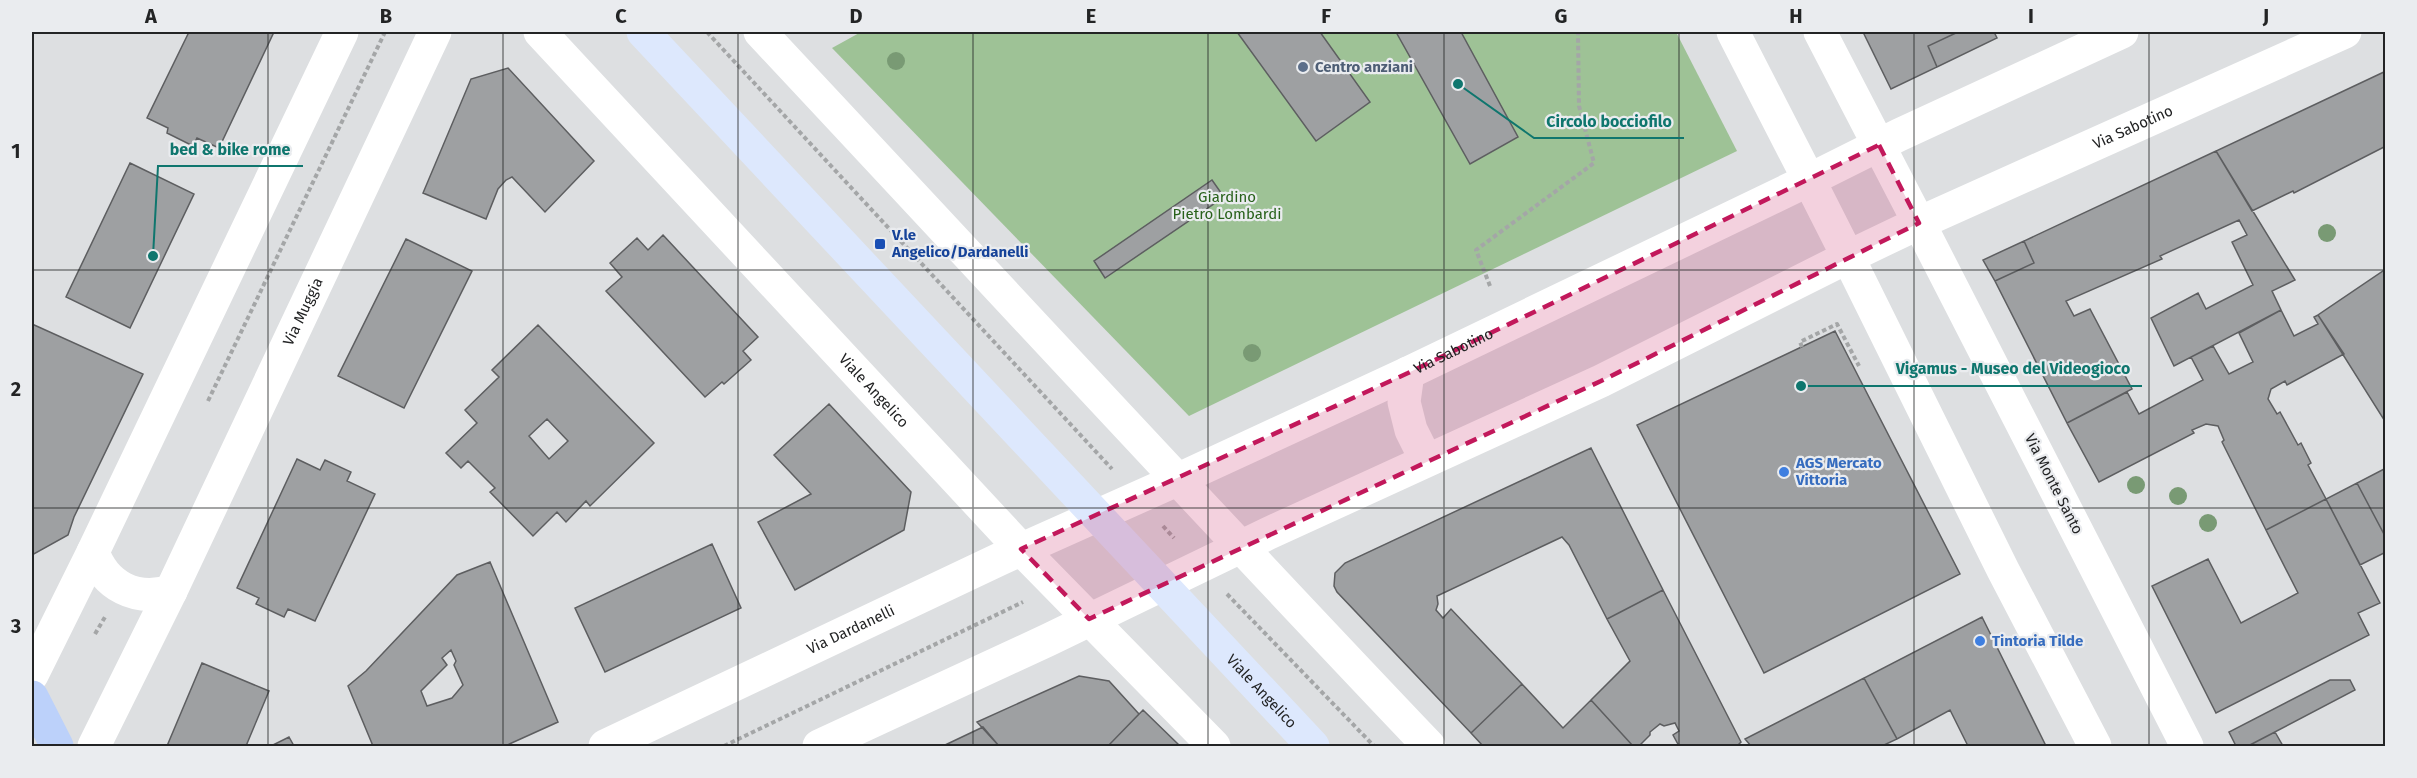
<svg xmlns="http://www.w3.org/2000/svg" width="2417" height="778" font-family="'Fira Sans',sans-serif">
	<rect width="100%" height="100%" fill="#dddfe1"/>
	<path fill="#9ec296" d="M861,32H1676L1737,151L1189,416L832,48Z"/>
	<path fill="#9ea0a2" stroke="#5d5e60" stroke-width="1.5" fill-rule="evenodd" d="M189,32H274L219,148L197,138L193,146L167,133L168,128L147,118Z
		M1237,32H1320L1370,102L1316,141Z
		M1396,32H1461L1518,137L1470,164Z
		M1863,32H1958L1928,46L1937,67L1891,89Z
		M1958,32H1994L1997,38L1937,67L1928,46Z
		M508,68L594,161L545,212L512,177L506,180L498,189L486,219L423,193L471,79Z
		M2386,71V146L2294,193L2293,191L2252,211L2216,151Z
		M2216,151L2295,280L2272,291L2281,310L2174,366L2151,318L2198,293L2206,309L2253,285L2232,242L2247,235L2239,220L2160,256L2162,259L2066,301L2074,316L2090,309L2132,389L2067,423L1995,281L2034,263L2024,241Z
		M130,163L194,194L130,328L66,297Z
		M1212,180L1224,197L1105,278L1094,261Z
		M663,235L758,337L743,351L751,360L724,384L722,382L705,397L606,291L622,277L610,263L637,238L648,250Z
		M406,239L472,271L404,408L338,376Z
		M2024,241L2034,263L1995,281L1983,260Z
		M2386,269V423L2318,315Z
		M2281,310L2294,336L2318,324L2314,317L2318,315L2344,354L2287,385L2285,381L2271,389L2268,399L2277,414L2280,412L2298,445L2301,443L2311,463L2308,465L2326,499L2266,530L2222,442L2224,440L2218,426L2206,424L2192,430L2194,433L2099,482L2067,423L2127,392L2139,414L2203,380L2191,357L2213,346L2229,374L2253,362L2239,333Z
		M32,324L143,374L74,517L68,535L32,555Z
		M538,325L654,443L590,506L586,501L566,522L557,512L533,536L490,492L495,488L468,461L461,468L446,453L477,423L465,410L499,377L492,370ZM547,419L568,441L549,459L529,436Z
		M1835,331L1960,574L1764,673L1637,425Z
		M829,404L911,492L904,530L795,590L758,522L811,494L774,455Z
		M1591,448L1663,590L1607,619L1569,545L1562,537L1437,596L1438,604L1436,610L1443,618L1451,609L1522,684L1471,733L1337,592L1334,586L1335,573L1345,563Z
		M297,459L320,470L325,460L351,472L347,481L375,494L315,621L288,609L284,617L256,604L259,598L237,588Z
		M2386,468V538L2357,483Z
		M2357,483L2386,538V552L2360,565L2326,499Z
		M2326,499L2380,603L2358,613L2369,635L2216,713L2152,586L2208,559L2241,623L2298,593L2266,530Z
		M712,544L741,608L605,672L575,608Z
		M490,562L558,722L505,746H373L348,686L366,671L457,575ZM451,650L456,661L454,665L463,685L452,698L427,706L421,691L447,665L442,658Z
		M1663,590L1741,742L1737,746H1679L1673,735L1679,731L1675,723L1664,726L1660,724L1650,732V735L1639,746H1633L1591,700L1630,661L1607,619Z
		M1982,617L2046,746H1968L1950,710L1897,739L1864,678Z
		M202,663L269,691L246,746H167Z
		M1079,676L1109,681L1139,714L1108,746H999L977,722Z
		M1864,678L1897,739L1882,746H1751L1745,739Z
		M2330,680H2350L2355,690L2248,746H2236L2229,732Z
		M1522,684L1563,728L1591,700L1633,746H1483L1471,733Z
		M1143,710L1180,746H1108Z
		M983,727L999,746H943Z
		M2275,732L2283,746H2248Z
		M289,737L294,746H271Z"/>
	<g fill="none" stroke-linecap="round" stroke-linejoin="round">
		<path stroke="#a4a6a7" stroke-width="4" stroke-dasharray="4.5 3" stroke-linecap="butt" d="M707,32L1112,469
			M1490,286L1476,250L1594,163L1579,106L1578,32
			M1802,347L1800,342L1837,324L1859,366
			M208,401L385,32
			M1163,526L1174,538
			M1227,594L1374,746
			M95,634L105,617
			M724,746L1023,602"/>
		<g stroke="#fff" stroke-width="33">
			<path id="s1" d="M540,32L1021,549L1214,746"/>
			<path d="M760,32C983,270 1204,510 1429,746"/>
			<path d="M1820,32L1919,223L1848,257L1809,180L1899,135L2122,32"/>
			<path d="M1408,373L1404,402L1411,430L1426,460"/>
			<path d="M93,552C105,586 136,602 171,591"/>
			<path d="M32,675L93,552L342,32"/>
			<path id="s2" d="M94,746L171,591L435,32"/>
			<path id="s3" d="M605,746L1000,559L1179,479L1408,373L1809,180L1733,32"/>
			<path d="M819,746L1048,640L1267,534L1601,381L1848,257L2003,570L2095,746"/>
			<path id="s4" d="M2187,746L1919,223L2345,32"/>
		</g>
		<path stroke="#dde8fd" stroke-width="33" id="s5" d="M643,32L1313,746"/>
		<path stroke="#bcd1fa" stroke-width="33" d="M32,697L57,746"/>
	</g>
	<g fill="#799a74">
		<circle cx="896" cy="61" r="9"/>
		<circle cx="2327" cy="233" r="9"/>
		<circle cx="1252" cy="353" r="9"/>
		<circle cx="2136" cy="485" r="9"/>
		<circle cx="2178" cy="496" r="9"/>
		<circle cx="2208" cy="523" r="9"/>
	</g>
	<path fill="#c2185b" fill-opacity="0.2" stroke="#c2185b" stroke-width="4.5" stroke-dasharray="12 8" stroke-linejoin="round" d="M1879,145L1919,223L1601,381L1089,619L1021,549L1408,373Z"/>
	<path fill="none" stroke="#232425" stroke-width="1.5" stroke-opacity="0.55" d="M268,32V746M503,32V746M738,32V746M973,32V746M1208,32V746M1444,32V746M1679,32V746M1914,32V746M2149,32V746M32,270H2386M32,508H2386"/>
	<circle fill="#5c6f8a" stroke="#eaecef" stroke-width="2" cx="1303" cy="67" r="6"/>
	<rect fill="#1a4fb4" stroke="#eaecef" stroke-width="2" x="874" y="238" width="12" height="12" rx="3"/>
	<g fill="#3f7fe0" stroke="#eaecef" stroke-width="2">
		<circle cx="1784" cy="472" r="6"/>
		<circle cx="1980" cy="641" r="6"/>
	</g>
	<g text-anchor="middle" stroke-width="4.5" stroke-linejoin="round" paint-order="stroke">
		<g font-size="15" font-weight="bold" fill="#4e5e75" stroke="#eaecef" text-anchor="start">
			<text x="1315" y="72">Centro anziani</text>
		</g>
		<g font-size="15" fill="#232425" stroke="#eaecef">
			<text dy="5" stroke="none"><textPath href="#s4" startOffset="822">Via Sabotino</textPath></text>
			<text dy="5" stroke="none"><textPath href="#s2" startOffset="482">Via Muggia</textPath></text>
			<text dy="5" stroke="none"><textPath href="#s3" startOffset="936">Via Sabotino</textPath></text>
			<text dy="5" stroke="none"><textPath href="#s1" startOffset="490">Viale Angelico</textPath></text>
			<text transform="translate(2054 484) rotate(63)" y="5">Via Monte Santo</text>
			<text dy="5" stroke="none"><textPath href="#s3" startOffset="272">Via Dardanelli</textPath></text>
			<text dy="5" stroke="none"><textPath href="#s5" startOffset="904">Viale Angelico</textPath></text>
		</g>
		<g font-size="15" fill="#28611a" stroke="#eaecef">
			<text x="1227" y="202">Giardino<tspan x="1227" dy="17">Pietro Lombardi</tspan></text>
		</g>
		<g font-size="15" font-weight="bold" fill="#164399" stroke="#eaecef" text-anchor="start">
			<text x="892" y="240">V.le<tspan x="892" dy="17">Angelico/Dardanelli</tspan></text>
		</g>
		<g font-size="15" font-weight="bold" fill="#366cbe" stroke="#eaecef" text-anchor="start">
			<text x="1796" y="468">AGS Mercato<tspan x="1796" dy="17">Vittoria</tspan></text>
			<text x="1992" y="646">Tintoria Tilde</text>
		</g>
	</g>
	<path fill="none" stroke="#0f766e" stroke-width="2" d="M1458 84L1534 138H1684M153 256L158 166H303M1801 386L1884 386H2142"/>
	<g fill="#0f766e" stroke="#eaecef" stroke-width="2">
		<circle cx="1458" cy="84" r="6"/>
		<circle cx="153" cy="256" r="6"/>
		<circle cx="1801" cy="386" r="6"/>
	</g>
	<g font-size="16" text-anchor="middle" font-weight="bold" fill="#0f766e" stroke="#eaecef" stroke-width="4.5" stroke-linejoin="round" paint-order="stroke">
		<text x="1609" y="127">Circolo bocciofilo</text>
		<text x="230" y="155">bed &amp; bike rome</text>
		<text x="2013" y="374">Vigamus - Museo del Videogioco</text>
	</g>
	<rect width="2417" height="778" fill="none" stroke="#eaecef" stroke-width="66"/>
	<rect x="33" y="33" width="2351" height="712" fill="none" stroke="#232425" stroke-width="2"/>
	<g font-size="20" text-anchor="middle" font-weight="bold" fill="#232425">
		<text x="151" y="23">A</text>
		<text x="386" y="23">B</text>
		<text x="621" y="23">C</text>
		<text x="856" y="23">D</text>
		<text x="1091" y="23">E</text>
		<text x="1326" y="23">F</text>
		<text x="1561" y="23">G</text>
		<text x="1796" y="23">H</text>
		<text x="2031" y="23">I</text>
		<text x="2266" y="23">J</text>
		<text x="16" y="158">1</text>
		<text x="16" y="396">2</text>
		<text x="16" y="633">3</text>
	</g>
</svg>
